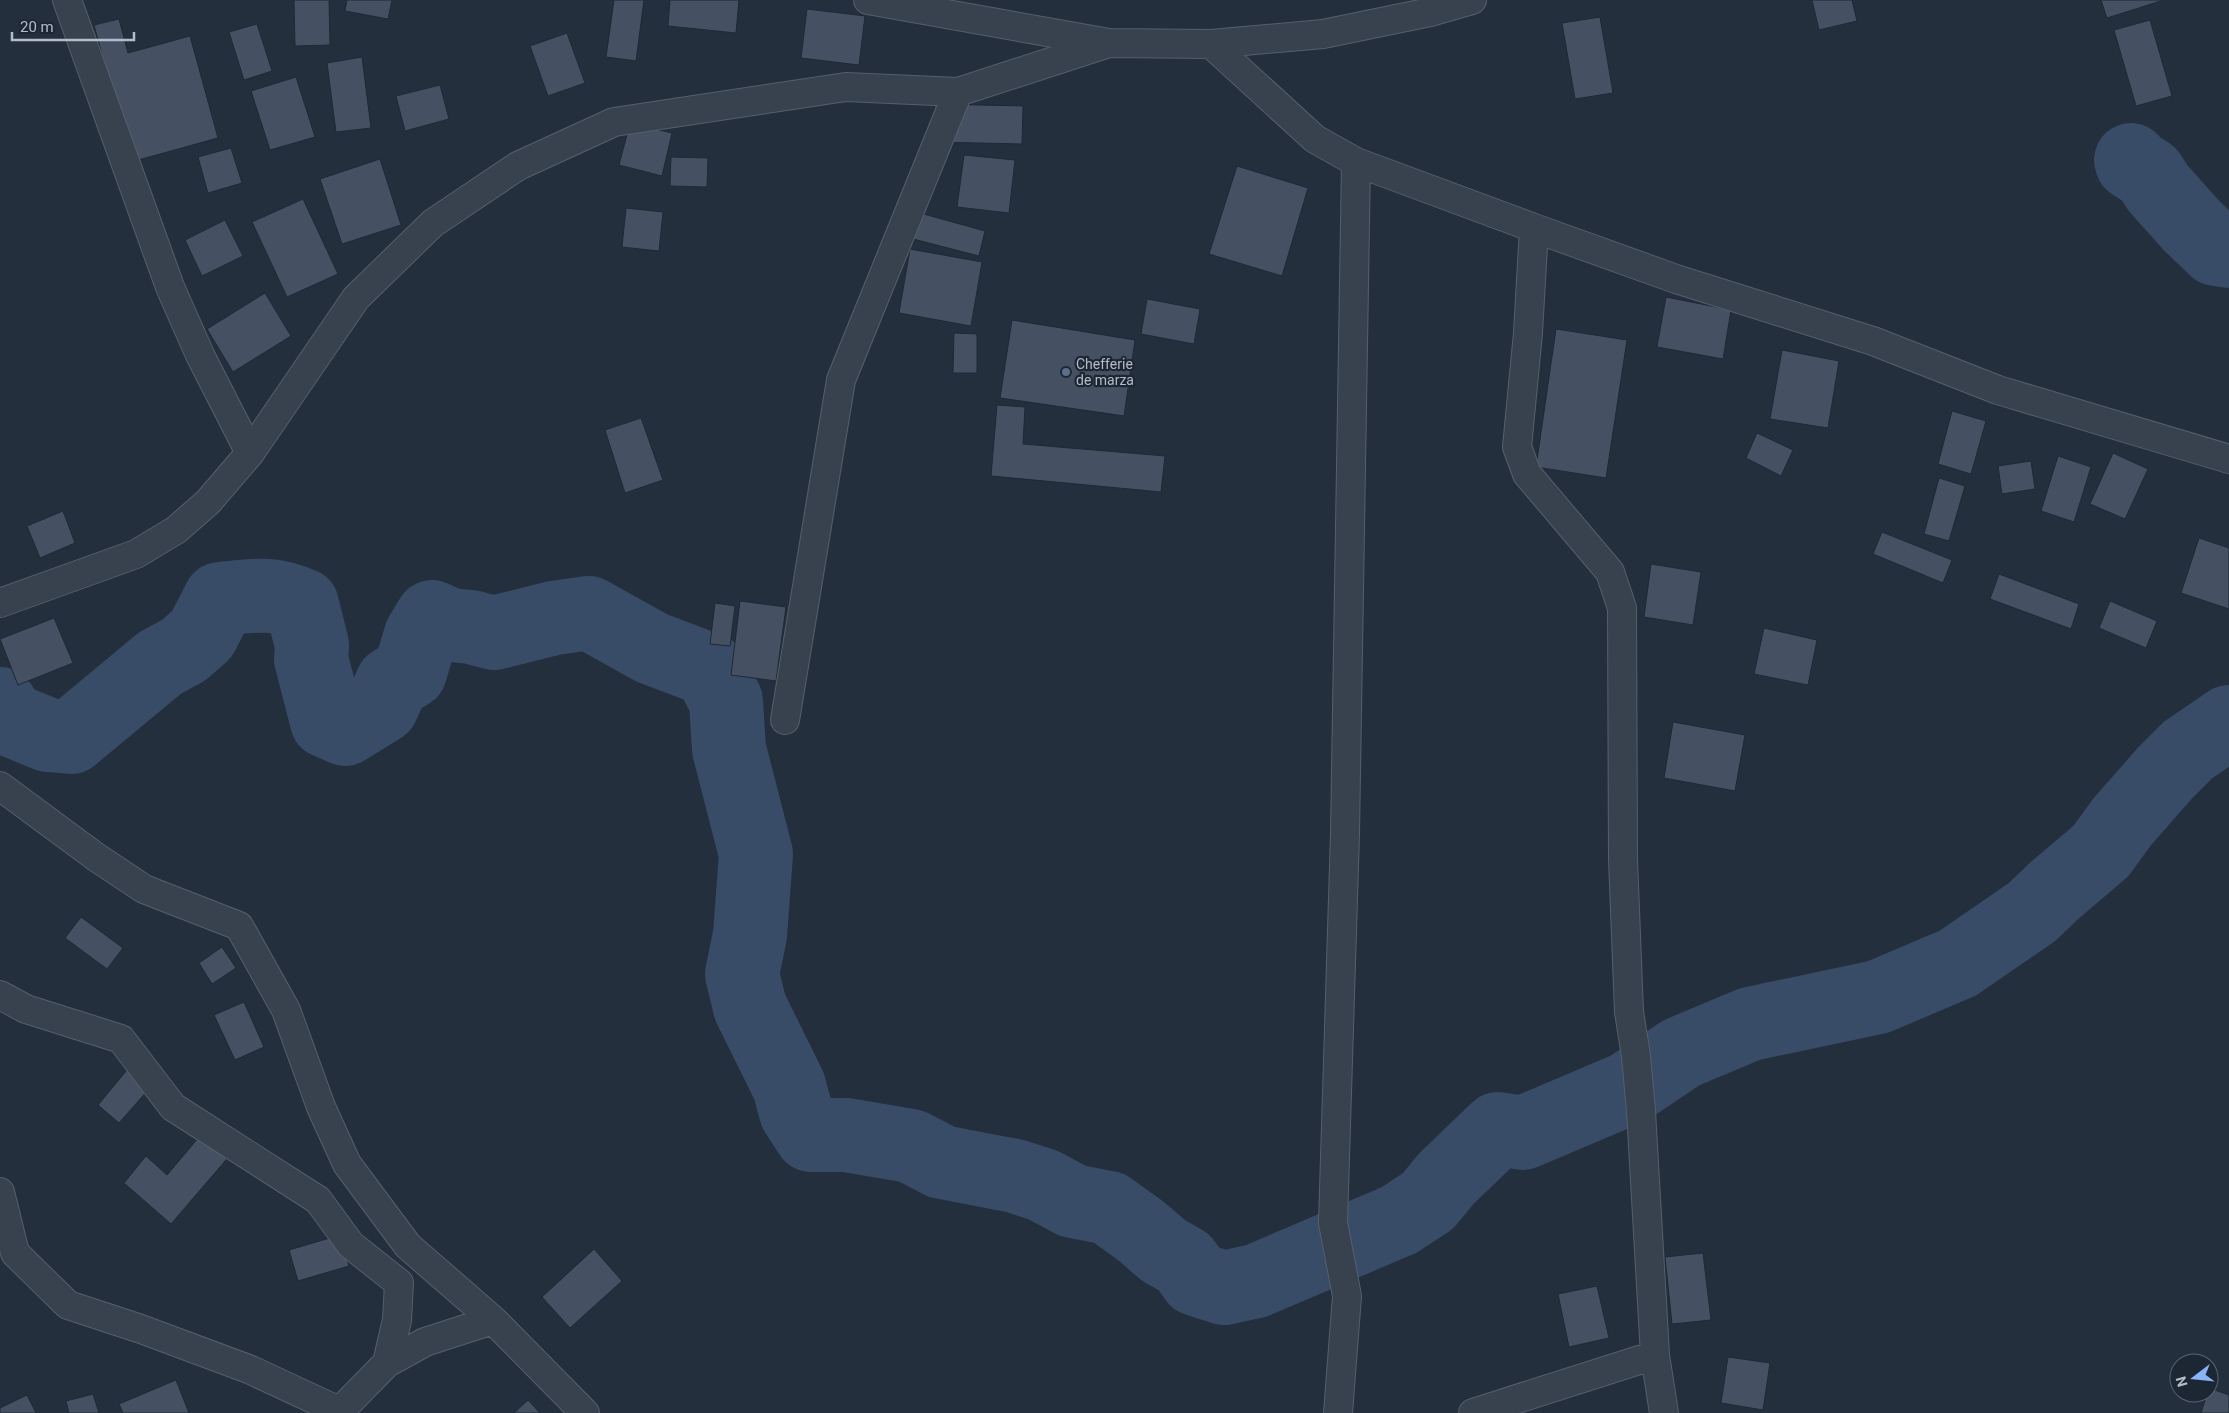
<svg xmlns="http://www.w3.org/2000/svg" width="2229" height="1413" font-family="Roboto,sans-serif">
	<rect width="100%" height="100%" fill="#242f3e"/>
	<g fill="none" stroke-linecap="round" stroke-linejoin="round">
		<path stroke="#394c67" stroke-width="74" d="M2131,160L2132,163L2149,174L2158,188L2191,225L2216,249L2229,251
			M0,704L9,719L48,735L71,737L160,663L184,650L202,634L220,599C253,596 271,591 302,605L312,645L311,659L327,721L345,729L382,706L392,683L410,672L421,635L432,617L450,625L471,627L494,633L554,618L589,613L652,648L710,670L726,701L729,749L756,854L750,935L742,974L750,1007L789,1086L796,1112L811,1135H846L911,1146L942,1162L1015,1176L1043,1185L1073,1201L1109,1208L1141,1231L1163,1250L1184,1262L1196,1279L1224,1288L1256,1281L1399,1220L1428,1201L1446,1179L1498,1129L1523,1133L1629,1088L1681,1053L1750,1024L1878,997L1958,963L2032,912L2055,890L2101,851L2122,822L2165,773L2188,750L2229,722"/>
	</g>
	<path fill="#455162" stroke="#1f2835" d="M294,0H329L330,45L295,46Z
		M347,0H392L388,19L345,11Z
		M614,0H644L636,61L606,57Z
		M670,0H739L736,33L668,26Z
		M1812,0H1852L1857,21L1819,30Z
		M2101,0H2164L2107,18Z
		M807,9L865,16L859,65L801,58Z
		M1600,17L1613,93L1575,99L1562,23Z
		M119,19L128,53L190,36L218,138L131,162L94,25Z
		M2150,20L2172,96L2136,106L2114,30Z
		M257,24L272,71L244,80L229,32Z
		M567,33L585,83L548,96L530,46Z
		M362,57L371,128L336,132L327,63Z
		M296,77L315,137L270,150L251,91Z
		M440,85L449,119L405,131L396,96Z
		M935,104L1023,106L1022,144L934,142Z
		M630,123L672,133L662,176L619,165Z
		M231,148L242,183L208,193L198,157Z
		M964,155L1015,160L1009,213L957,207Z
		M671,157L708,158L707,187L670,186Z
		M380,159L401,225L342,244L320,179Z
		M1237,166L1308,188L1282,276L1209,254Z
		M303,199L338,274L287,297L252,222Z
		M626,208L663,212L659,251L622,247Z
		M920,213L985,231L979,256L913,239Z
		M225,220L243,256L202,276L185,240Z
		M910,249L982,262L971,326L899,313Z
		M265,293L291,336L233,372L207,329Z
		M1666,297L1731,310L1723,359L1657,347Z
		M1147,299L1200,309L1194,344L1141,334Z
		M1012,320L1135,340L1124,416L1000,398Z
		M1556,329L1627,340L1606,478L1536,467Z
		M954,333L977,334V373H953Z
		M1782,350L1839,361L1828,428L1770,419Z
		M997,405L1025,407L1023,444L1165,456L1161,492L991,476Z
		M1952,411L1986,421L1971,474L1938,464Z
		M641,418L663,480L625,493L605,430Z
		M1757,433L1793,450L1781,476L1746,458Z
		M2113,453L2148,469L2125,519L2090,504Z
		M2058,456L2091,467L2074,522L2041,511Z
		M2031,461L2035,489L2002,494L1998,466Z
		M1939,478L1965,486L1949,541L1924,534Z
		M63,511L75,543L40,558L27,526Z
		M1882,532L1952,560L1943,583L1873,554Z
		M2199,538L2229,548V609L2181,593Z
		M1651,564L1701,572L1693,625L1644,617Z
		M1999,574L2079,604L2071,629L1990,599Z
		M740,601L786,607L776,681L731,675Z
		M2110,601L2157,621L2146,648L2099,628Z
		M715,603L735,606L730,646L710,644Z
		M54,618L73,663L18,685L0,639Z
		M1764,628L1817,640L1808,685L1754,674Z
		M1673,722L1745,735L1735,791L1664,778Z
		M81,917L123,948L107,969L65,938Z
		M222,947L236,968L212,984L199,963Z
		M244,1002L264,1047L235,1060L214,1015Z
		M127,1070L149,1089L119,1123L98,1105Z
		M205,1130L232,1153L171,1224L124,1183L146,1156L167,1175Z
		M340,1235L349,1266L298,1281L289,1250Z
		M594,1249L622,1281L570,1328L542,1297Z
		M1703,1253L1711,1320L1672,1324L1665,1257Z
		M1597,1286L1609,1338L1569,1347L1558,1294Z
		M1728,1357L1770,1363L1763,1410L1721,1403Z
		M176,1380L189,1413H123L119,1404Z
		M2209,1388L2229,1395V1413H2201Z
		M93,1394L99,1413H69L66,1401Z
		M27,1395L36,1413H0V1408Z
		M528,1400L540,1413H514Z"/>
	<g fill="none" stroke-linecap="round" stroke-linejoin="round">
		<defs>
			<path id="street" d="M67,0L170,287L200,355L250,453
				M868,0L1109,43L1211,44L1323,34L1430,12L1472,0
				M1211,44L1315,139L1356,162L1534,228L1528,333L1517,447L1527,474L1610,572L1622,608L1623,859L1629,1012L1636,1056L1641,1111L1655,1355L1664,1413
				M1534,228L1676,279L1873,341L1998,390L2229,459
				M0,603L136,554L176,530L208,502L250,453L356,298L433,223L518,166L614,122L846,87L958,92L1109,43
				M785,720L841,380L958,92
				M0,786L96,857L144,889L239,926L286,1010L321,1107L347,1164L408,1246L493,1320L585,1413
				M0,995L26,1009L121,1039L173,1107L318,1200L351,1245L399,1283L397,1320L387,1363
				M0,1192L15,1253L68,1305L141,1329L251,1370L339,1411
				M338,1413L387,1363L425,1342L493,1320
				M1338,1413L1347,1296L1333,1223L1345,833L1356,162
				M1473,1413L1655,1355"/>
		</defs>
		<use href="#street" stroke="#565f6c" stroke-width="30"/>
		<use href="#street" stroke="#38414e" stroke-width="28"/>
	</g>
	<circle fill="#5c6f8a" stroke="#1d2633" stroke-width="2" cx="1066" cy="372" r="5"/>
	<g text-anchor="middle" stroke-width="4.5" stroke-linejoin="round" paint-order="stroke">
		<g font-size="14" fill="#b4bcc9" stroke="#1d2633" text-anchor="start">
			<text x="1076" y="369">Chefferie<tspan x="1076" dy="16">de marza</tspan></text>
		</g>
	</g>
	<g transform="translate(2194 1378) rotate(254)"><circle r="24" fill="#1d2633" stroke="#59626f"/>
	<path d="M0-4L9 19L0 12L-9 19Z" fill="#8ab4f8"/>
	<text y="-8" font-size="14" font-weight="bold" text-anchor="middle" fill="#b4bcc9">N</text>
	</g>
	<path d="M12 32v8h122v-8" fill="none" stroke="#b4bcc9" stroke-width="2.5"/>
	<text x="20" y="32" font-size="15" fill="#b4bcc9" stroke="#1d2633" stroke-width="4" paint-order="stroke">20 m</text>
</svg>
